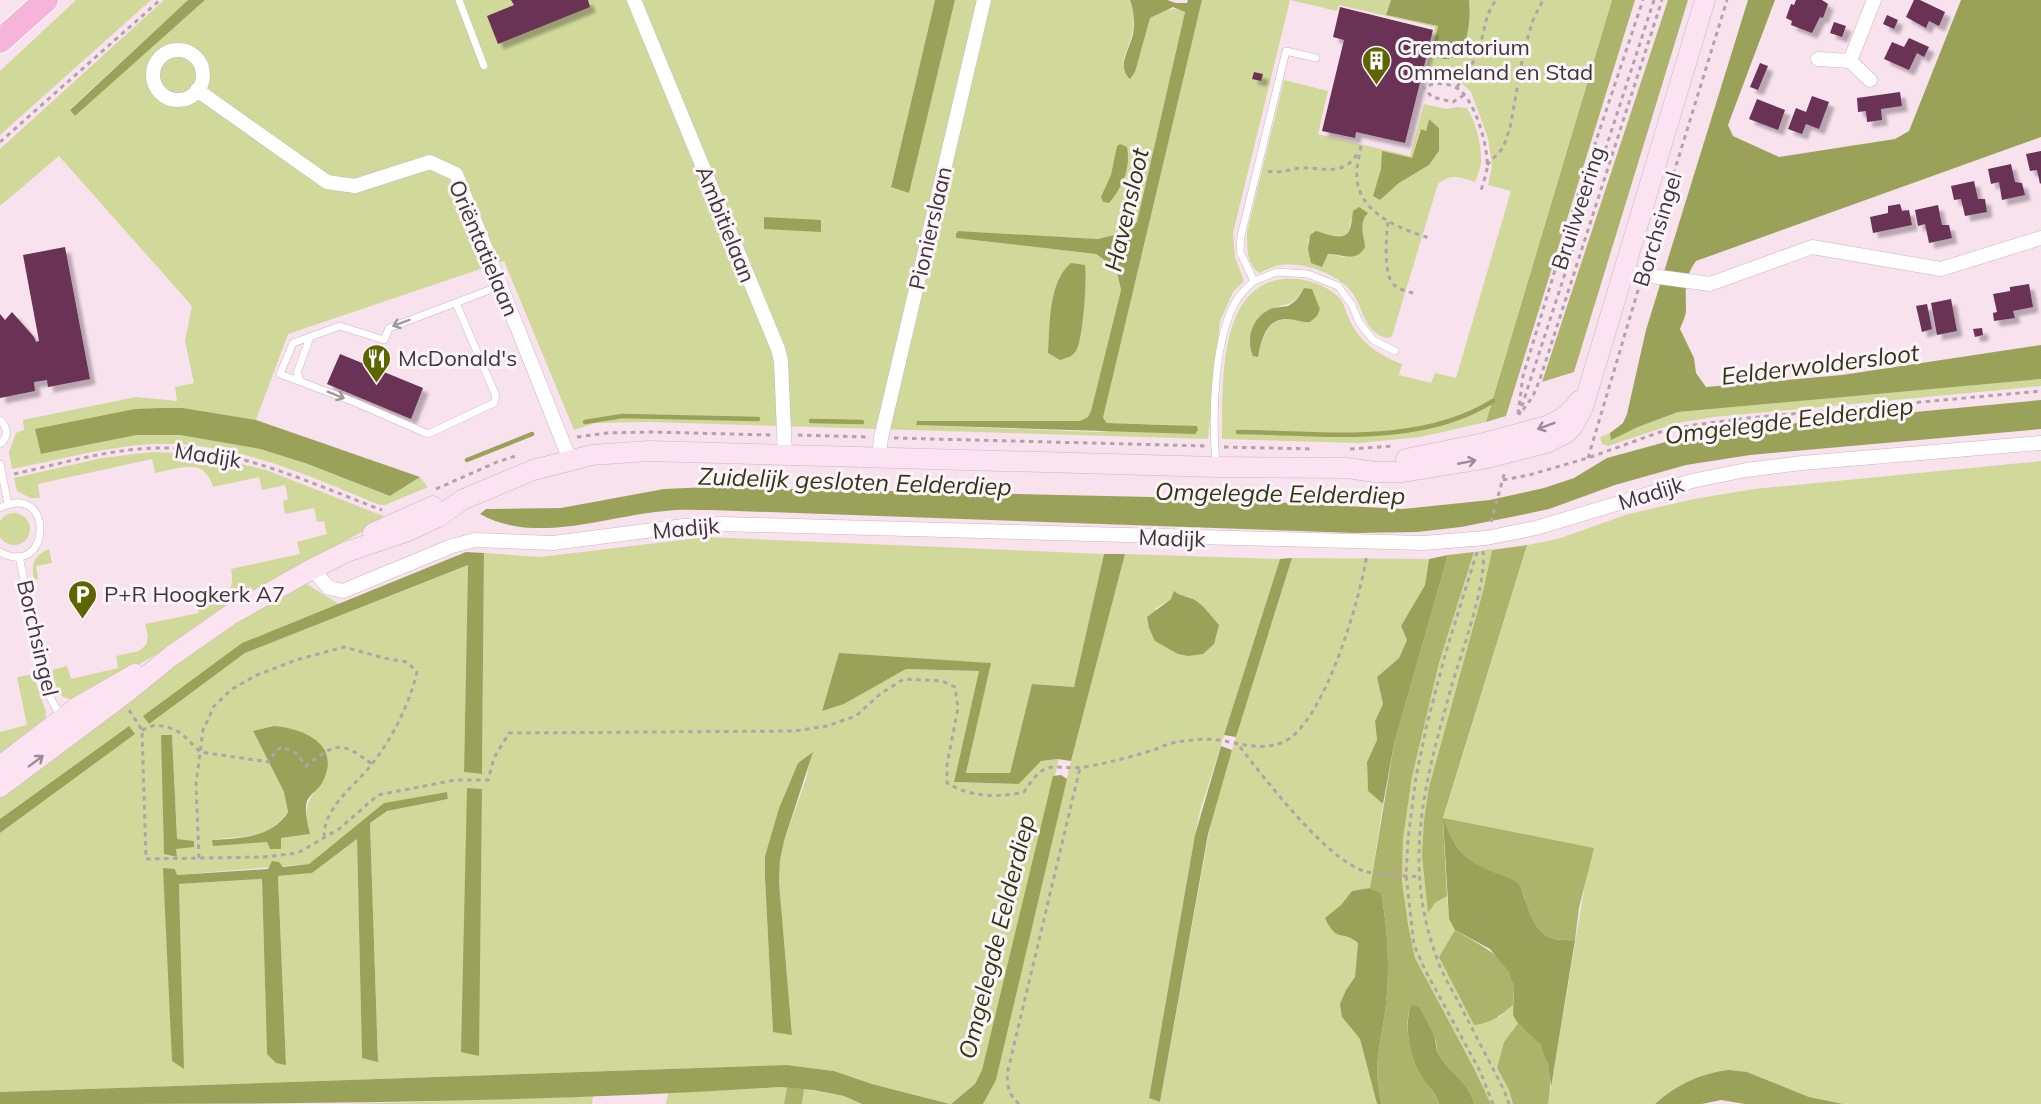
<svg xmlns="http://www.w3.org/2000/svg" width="2041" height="1104" font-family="Mulish,sans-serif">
	<defs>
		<filter id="shadow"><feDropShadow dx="5.5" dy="5.5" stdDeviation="1.5" flood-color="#0004"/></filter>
	</defs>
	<rect width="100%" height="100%" fill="#f8e2ee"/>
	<path fill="#d1d99a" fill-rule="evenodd" d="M76,0H151L0,135V71Z
		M164,0H188L70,109L75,116L205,0H935L891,186L908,193L955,0H1130C1139,21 1130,41 1123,61L1146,31L1150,18C1162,12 1172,4 1185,12L1137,222L1126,232L1098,239L958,231L956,234L957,238L1096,254L1116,268L1121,290L1091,411L1088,417L1080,421L916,423V425L1097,432L1178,425L1107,423L1103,418L1202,0H1290L1233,233L1235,257L1244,281L1233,292L1220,321L1208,439L649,422L596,423L574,430L504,261L288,334L256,420L183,408L42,454L137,435H180L260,449L305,463L390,496L420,477L428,487L385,505H380C307,475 232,440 151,444C105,447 58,460 12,469L9,452L16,433L24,430L23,420L136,397L177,401L175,387L194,383L185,341L192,306L59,156L0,206V149ZM1117,147L1120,188L1109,203Z
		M1290,0H1391L1386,15L1438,26L1470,10L1469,0H1612L1486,422L1421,437L1359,443L1222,439C1223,390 1216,286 1283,279C1297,277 1319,282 1331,291C1345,300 1344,308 1350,321C1360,342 1380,356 1402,364L1399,375L1431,383L1435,373L1456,378L1511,191L1488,185L1492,166L1488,138L1471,92L1455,77L1426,71L1435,27L1339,5L1337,11ZM1304,288L1317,316C1307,326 1302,320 1290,319C1268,317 1261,340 1258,356L1253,326C1258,319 1263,312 1271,309C1291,301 1290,309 1304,288Z
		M1284,80L1328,91L1318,134L1410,156L1424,104L1446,109L1457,107L1467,108C1476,122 1482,146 1481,163C1480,169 1477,176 1475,182C1459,177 1452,173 1438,184L1392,336L1388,338C1367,335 1364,313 1355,297C1342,275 1306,262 1281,265C1274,266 1266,270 1259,273C1246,263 1247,247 1247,232ZM1429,119L1439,128V151L1429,165L1399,183L1380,200L1374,196L1381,169L1412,158L1420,130L1426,131ZM1363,219L1361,230L1364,239L1345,257L1328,254L1322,267L1311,262L1308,239L1346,235L1349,231L1351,220Z
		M2041,379V386L1714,417L1677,423L1608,446L1602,444L1600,437L1610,433L1611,439L1638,427L1678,412Z
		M152,452L200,454L266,470L386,517L377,524L284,573L178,642L84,696C59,706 56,689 52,670L67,666L71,679L118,668L116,656L139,651L146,645L148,637L145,624L199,613L196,601C219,595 237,598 231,569L300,554L297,542L327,534L324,521L317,522L314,508L285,514L283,501L288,499L285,485L262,490L259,477L213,487C204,456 179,469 155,473L152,459L38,484L40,498H30L17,491L14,478L102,458Z
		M2041,461V1104H1843L1809,1097L1747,1072L1655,1104H1548L1585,884L1443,819L1527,545L1558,539L1625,515L1646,510L1694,499L1754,489Z
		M-2 529a16 16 0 1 1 32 0a16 16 0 1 1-32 0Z
		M706,537L1104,554L1074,687L1032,684L1010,773H966L990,663L840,654L822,710L844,704L906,669L979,671L954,782L1019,784L1041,761L1059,759L982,1070L975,1084L951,1104L872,1084L834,1071L787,1065L0,1092V833L134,734L129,726L0,819V793L207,641L253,612L305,583L339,604L242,643L149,723L245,653L468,565L464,772L482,774L484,553L540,557ZM253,732L314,793C303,807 307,817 309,834L280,838L281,849H271L268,842L212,840C242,835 270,841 288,811L284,792ZM162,735H172L177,839L193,841L194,847L176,849L177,857L164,854ZM812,753L806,779L784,841L780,860L779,882L792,1034L773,1031L765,878V856L779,808L798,763ZM447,792L448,799L387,811L370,823L378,1061L362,1057L357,839L312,873L278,876L286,1065L267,1054L262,879L179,884L184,1068L175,869L177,875L309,864L384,803Z
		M49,549L52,563L36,566L38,579L34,580C31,566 33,555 49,549Z
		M1492,549L1483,591L1429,787L1428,912L1435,903L1447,896L1449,919L1455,930L1439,957L1499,1017L1513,1005V1015L1518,1023L1512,1030L1497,1068L1509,1090L1513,1104H1491L1474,1068L1415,958L1408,924L1402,882L1403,839L1412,777L1439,663L1474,552Z
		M1125,554L1280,559L1200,811L1195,835L1149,1098L1160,1102L1213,810L1292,558L1429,559L1425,585L1401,626L1407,640L1399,658L1377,677L1383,704L1375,721L1377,740L1367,762L1368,791L1383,804L1370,888L1352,891L1341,905L1351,938L1358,943L1355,977L1346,990L1342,1017L1360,1039L1377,1104H983L996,1079L1071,761ZM1180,596L1191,597L1214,638V644L1155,609L1171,599Z
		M33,674L46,712L45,722L0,759V732L27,725L17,677Z
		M781,1087H787L784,1104H666L668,1093Z
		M804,1089L844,1096L862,1104H802Z
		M593,1096L592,1104H353Z"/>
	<path fill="#acb46b" d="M1612,0H1635L1506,416L1486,422Z
		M1668,0H1688L1574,372L1542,382Z
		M1527,545L1443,818L1594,848L1579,908L1575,940C1543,942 1536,931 1526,902C1524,897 1524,893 1520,890C1514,885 1506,882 1500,878C1467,860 1459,856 1443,821L1447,896L1435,903L1428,913L1422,856L1424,820L1429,787L1483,591L1492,550Z
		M1474,552L1439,663L1412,777L1403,839L1402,882L1408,924L1415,958L1474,1068L1491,1104H1474C1470,1083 1449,1072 1439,1055C1436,1050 1437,1046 1436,1041C1431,1029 1420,1016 1413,1005L1411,1004C1403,1025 1410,1058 1422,1076C1428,1086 1436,1093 1439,1104H1382C1371,1063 1382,1043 1386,1004C1390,966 1388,930 1381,893L1370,888L1394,744L1448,555Z
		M1455,930C1477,944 1510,956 1514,986C1514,992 1513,999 1513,1005C1500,1016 1491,1023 1474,1025L1439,957Z
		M1518,1023C1524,1029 1531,1033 1536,1039C1551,1057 1552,1083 1548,1104H1513L1509,1090L1497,1068L1504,1042Z
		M787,1087L804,1089L802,1104H784Z"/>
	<path fill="#9aa259" d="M188,0H205L75,116L70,110Z
		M935,0H955L909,193L891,187Z
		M1130,0H1167L1176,3H1187L1188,0H1202L1103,418L1107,423L1197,426L1198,430L1195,434L916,425L917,421H1080L1088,417L1091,411L1121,290L1116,268L1096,254L956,238V234L958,231L1098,239L1126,232L1137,222L1185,12L1173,7L1150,18L1135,72L1130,79C1116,66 1130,49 1133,34C1135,23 1134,10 1130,0Z
		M1391,0H1469C1471,16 1469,59 1446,59C1441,59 1435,57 1431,56L1438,26L1386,15Z
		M1748,0H1775L1728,125L1733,136L1779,157L1895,139L1909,131L1961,0H2041V137L1696,261C1683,279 1686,290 1686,310C1686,316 1682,323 1680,329L1694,358L1696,373L1706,387L1842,375L2041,345V379L1678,412L1638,427L1611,440L1610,433L1623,423L1627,414L1646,330Z
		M1429,119L1439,128V151L1429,165L1399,183L1380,200L1373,196L1381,169L1382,151L1412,158L1421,129L1426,131Z
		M1120,144L1127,147C1131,167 1123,187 1109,203L1103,202L1101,197L1111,175L1117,146Z
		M1359,207L1368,213C1358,224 1364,234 1365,247C1356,263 1343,254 1328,254L1322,267L1311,263L1308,249L1310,235L1316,231C1324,233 1344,242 1349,231C1352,225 1352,217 1353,211Z
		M764,217L821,220V232L764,229Z
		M1071,263L1085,265C1087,280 1083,340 1076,351C1072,357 1066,358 1060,360L1048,353C1050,325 1048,282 1071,263Z
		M1304,288L1312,289L1320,309L1317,316L1310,322C1302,323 1295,319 1287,319C1266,319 1261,340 1258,357L1253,356C1245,338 1253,315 1273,308C1278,307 1283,307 1288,306C1296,302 1300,295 1304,288Z
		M2041,400V429L1750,455L1686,465L1615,485L1549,509L1526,514L1461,527L1417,532L1355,533L711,510C696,510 680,509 665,511C606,516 536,545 480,514L486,509L561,508L664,489L711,487L1196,498L1403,509L1490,500L1544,488L1574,478L1607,458L1680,438L1746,428Z
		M161,408H183L256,420L420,477L390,496L305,463L260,449L180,435H137L41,454L35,429L135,409Z
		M466,552L484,553L482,774L464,772L468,565L245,653L149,724L143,716L242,643Z
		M1104,554H1125L1071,761L1058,759L1041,761L1019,784L954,782L979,671L906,669L844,704L822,711L839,653L991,663L966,773H1010L1032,684L1074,687Z
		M1448,555L1394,744L1383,804L1368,791L1367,762L1377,740L1375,721L1383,704L1377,677L1399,658L1407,640L1401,626L1425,585L1429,559Z
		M1292,558L1236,737L1224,735L1280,559Z
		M1174,591C1180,596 1186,596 1193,599C1203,604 1211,616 1219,625L1214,644L1203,654L1188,656L1178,654L1155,641L1149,628L1147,617L1171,599Z
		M129,726L135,734L0,833V819Z
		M274,726C307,729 342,746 322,783C318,790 310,794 307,801C304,810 308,825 310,834L281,838V849H270L267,842L213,846L212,840C241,838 272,838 288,812L284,792L253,731Z
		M161,735H172L177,839L194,841V847L176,849L177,857L164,854Z
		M1221,746L1232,750L1208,834L1160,1102L1149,1098L1195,835Z
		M813,752L784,841L780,860L779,882L792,1035L773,1032L765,878V856L779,808L798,763Z
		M1061,775L1067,779L996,1080L983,1104H951L975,1084L982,1070L1053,776Z
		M467,788L482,789L479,1056L461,1052Z
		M447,792L448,799L387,811L370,823L378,1062L362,1058L357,839L312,873L278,876L286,1065L276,1063L267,1054L262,879L179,884L184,1069L172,1061L163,868L175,869L177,875L268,869L272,861L279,862L283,867L309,864L384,803Z
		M1443,819C1454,846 1462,859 1490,871C1498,874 1509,877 1516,882C1522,887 1523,895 1526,902C1536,931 1543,942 1575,940L1551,1087L1548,1064L1540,1044L1517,1022L1513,1015L1514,986L1509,972L1490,949L1455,930L1449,919Z
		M1370,888L1381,893C1388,930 1390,966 1386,1004C1382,1043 1371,1063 1382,1104H1377L1360,1039L1342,1017L1340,1004L1346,990L1355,977L1358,943C1342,929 1337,944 1325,918L1341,905L1352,891Z
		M1411,1004L1419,1007C1424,1017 1430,1026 1434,1036C1437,1043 1435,1049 1439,1055C1449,1072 1470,1083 1474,1104H1439C1436,1092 1427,1086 1421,1075C1409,1056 1404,1026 1411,1004Z
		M787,1065L834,1071L872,1084L950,1104H862L844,1096L813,1090L781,1087C521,1104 261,1104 0,1104V1092Z
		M1729,1070L1747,1072L1809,1097L1843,1104H1745L1721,1100L1702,1104H1655C1676,1085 1701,1073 1729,1070Z"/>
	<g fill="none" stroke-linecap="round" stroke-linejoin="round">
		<path stroke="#9aa259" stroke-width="4.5" d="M811,421L862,422
			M585,422L622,416L758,419
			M1238,432C1320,433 1420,447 1493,401
			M467,460L532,434"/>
	</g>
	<path fill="#6b3055" filter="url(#shadow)" d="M511,0H588L590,7L498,44L487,16L514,5Z
		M1796,0H1822L1828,4L1823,18L1820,17L1812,33L1791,25L1792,21L1786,18L1791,4L1794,5Z
		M1914,0H1920L1945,12L1939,26L1929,21L1926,28L1906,17Z
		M1340,7L1433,30L1405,143L1356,132L1355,138L1322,131L1344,40L1333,37Z
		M1887,15L1898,20L1894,29L1883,24Z
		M1834,22L1846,26L1842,37L1830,33Z
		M1909,38L1929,47L1924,57L1917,53L1909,70L1884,59L1892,42L1904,47Z
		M1760,63L1768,66L1758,90L1750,87Z
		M1254,72L1263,74L1261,81L1252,79Z
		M1900,92L1902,106L1881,109L1882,120L1867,122L1866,111L1858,112L1857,98Z
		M1812,96L1829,102L1819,129L1806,124L1802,134L1788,129L1796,108L1806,112Z
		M1757,99L1785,110L1778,130L1749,119Z
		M2041,151V183L2040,184L2037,170L2030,171L2026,154Z
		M2011,164L2015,182L2022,183L2025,195L2002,200L1999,182L1991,184L1988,169Z
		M1974,181L1978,199H1985L1987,212L1965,216L1961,199L1954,200L1951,186Z
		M1900,204L1902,211L1909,210L1912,225L1873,233L1870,217L1888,213V206Z
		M1938,205L1942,225H1949L1952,238L1929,243L1925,224L1918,226L1915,210Z
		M65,247L90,379L48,387L47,380L34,382L35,391L0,398V314L5,320L12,312L34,337L36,342L39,341L23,255Z
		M2029,284L2033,307L2013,311L2015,318L1994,321L1993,313L1997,312L1993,294L2010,291V287Z
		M1951,299L1957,331L1937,335L1931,303Z
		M1927,304L1932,329L1922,332L1916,306Z
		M1982,328L1983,335L1975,337L1973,329Z
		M340,354L423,388L411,419L327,384Z"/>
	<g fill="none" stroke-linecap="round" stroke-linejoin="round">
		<defs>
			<path id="service" d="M459,0L484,66
				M1254,281L1277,272L1308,274L1338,286L1352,305L1359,322L1373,340L1395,351
				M456,303L496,396L494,403L428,434L352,401L280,374L293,343L340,326L384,340L389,328L500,286
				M300,380L297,373L310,337
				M0,420C8,427 9,437 0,444
				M0,464L8,504
				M1216,464C1212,419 1213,336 1238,298C1242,292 1249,286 1254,281L1240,252L1241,236L1286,51L1316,58
				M0,508C55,480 52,580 0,552
				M19,556L43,672L50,697L61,717"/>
			<path id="minor" d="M634,0L778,349L781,361L785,455
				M153 75a25 25 0 1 1 50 0a25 25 0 1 1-50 0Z
				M1818,59L1850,61L1870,80
				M1850,61L1874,0
				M197,90L327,182L355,186L430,162L456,174L570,460
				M1623,272L1710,284L1812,247L1941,269L2041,238
				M879,456L881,438L984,0
				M312,569L329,588L343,591L452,546L475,540L553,543L684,526L722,524L1423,543L1486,538L1536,528L1692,481L1746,470L1802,463L2041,443"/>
			<path id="secondary" d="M1406,459L1484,443L1547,426L1564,417L1573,409L1579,401
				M373,533L433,506
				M0,766L76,708L135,674
				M0,787L127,692L170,657L230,615L312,569L346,552L408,531L438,517L462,500L533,470L592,455L649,451L1216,467L1347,468L1375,472H1403L1483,459L1546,443L1566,433L1573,426L1583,407L1705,0"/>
			<path id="trunk" d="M0,41L46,0"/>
		</defs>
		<use href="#service" stroke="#cab5c0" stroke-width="8"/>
		<use href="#minor" stroke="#cab5c0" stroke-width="15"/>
		<use href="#secondary" stroke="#cab5c0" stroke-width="21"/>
		<use href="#trunk" stroke="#fff" stroke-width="26"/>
		<path stroke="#b3a2ab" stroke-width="3" stroke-dasharray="4.5 4.5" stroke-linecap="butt" d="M1457,87C1465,75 1474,63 1479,49C1485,31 1484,16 1496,0
			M1464,95L1453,102L1432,97L1423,87C1434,83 1444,82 1455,87C1474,95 1489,148 1487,168C1486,175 1483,183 1481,191
			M0,142L160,0
			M1361,146C1359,157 1356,168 1357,179C1360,214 1401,229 1429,238
			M1487,165L1503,148L1510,128L1524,50L1533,20L1543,0
			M1268,171C1279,174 1290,169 1302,168C1316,167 1332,173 1345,166C1351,163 1355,158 1358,152
			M1388,222C1386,236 1384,269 1391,281C1396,289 1405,291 1413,293
			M1647,260L1727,0
			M1523,410L1533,396L1540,379L1662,0
			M1518,414L1523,376L1574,207L1643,0
			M1519,415L1654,0
			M798,435L867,437
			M577,437L607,433L651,432L771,435
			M894,438L1206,446
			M1224,447L1314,449
			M1350,449L1394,446
			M1588,458L1639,287
			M14,474C64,463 115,447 167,448C243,450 312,484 382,510
			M1503,480L1529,475L1588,458L1660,432L1694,425L1748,418L2041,391
			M436,489L497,462L519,455
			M1491,522L1505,471
			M1483,551C1487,585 1461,653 1451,688C1424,785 1401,866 1439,964C1445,980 1455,994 1462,1009C1476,1036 1490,1063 1504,1090L1509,1104
			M1477,552L1445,655L1427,724L1416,777L1408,839L1406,875L1414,945L1425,970L1480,1071L1493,1104
			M129,710L142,730L146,859L264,857L298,853L339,829L378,795L455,780H488L494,758L509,733L795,731L827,726L856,716L880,694L904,679L942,681L955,687L958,708L947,765V783C970,797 998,798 1024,792C1049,753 1054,773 1090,766C1112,762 1134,756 1156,749C1163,746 1170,743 1177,742C1190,740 1206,738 1218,740C1240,743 1259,751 1281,743C1323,729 1361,596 1367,554
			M142,730L155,725L168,727L181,733L200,752L269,762L276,750L282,747L296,753L306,766C337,742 341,741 372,764
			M1240,747C1266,780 1325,858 1364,871C1379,876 1403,875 1420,877
			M199,858L196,784L203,730L214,706L232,689L257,675L296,660L344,647L384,658L407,662L417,672C409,705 393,737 372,764C355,786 324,807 324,836
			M1019,1104C1008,1094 1006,1084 1008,1070L1080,768"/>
		<use href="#service" stroke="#fff" stroke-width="7"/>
		<use href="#minor" stroke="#fff" stroke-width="14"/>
		<use href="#secondary" stroke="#fbe3f1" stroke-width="20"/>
		<use href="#trunk" stroke="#f6b4da" stroke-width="24"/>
	</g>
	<defs><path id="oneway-shaft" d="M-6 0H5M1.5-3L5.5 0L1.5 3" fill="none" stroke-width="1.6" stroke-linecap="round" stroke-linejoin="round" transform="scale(1.5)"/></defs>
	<g stroke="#9e9a9c">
		<use href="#oneway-shaft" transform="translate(401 323) rotate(159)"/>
		<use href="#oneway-shaft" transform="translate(336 395) rotate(22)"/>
	</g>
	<g stroke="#9c8c96">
		<use href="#oneway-shaft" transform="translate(1546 426) rotate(160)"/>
		<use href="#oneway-shaft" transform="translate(1467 462) rotate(-11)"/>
		<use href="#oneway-shaft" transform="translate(36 761) rotate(-37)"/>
	</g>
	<defs>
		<symbol id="building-pin" viewBox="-11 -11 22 30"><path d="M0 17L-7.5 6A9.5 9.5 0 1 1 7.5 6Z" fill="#5e6400" stroke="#fcf4f8"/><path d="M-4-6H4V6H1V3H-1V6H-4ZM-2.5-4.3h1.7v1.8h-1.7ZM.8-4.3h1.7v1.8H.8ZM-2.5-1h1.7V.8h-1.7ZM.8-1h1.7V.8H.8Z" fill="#fff"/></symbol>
		<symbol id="restaurant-pin" viewBox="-11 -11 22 30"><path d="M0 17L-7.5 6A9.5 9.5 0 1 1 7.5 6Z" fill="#5e6400" stroke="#fcf4f8"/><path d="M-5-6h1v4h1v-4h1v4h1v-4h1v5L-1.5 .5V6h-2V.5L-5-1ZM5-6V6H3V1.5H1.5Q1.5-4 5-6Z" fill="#fff"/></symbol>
		<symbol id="parking-pin" viewBox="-11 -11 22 30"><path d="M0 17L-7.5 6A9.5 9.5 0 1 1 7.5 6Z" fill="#5e6400" stroke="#fcf4f8"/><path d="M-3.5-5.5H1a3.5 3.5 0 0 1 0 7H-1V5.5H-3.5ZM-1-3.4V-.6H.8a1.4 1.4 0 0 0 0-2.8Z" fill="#fff"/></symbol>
	</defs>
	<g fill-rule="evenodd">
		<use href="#building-pin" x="1360" y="44" width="33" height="45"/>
		<use href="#restaurant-pin" x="360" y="342" width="33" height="45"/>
		<use href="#parking-pin" x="66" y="578" width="33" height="45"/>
	</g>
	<g text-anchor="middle" stroke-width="6" stroke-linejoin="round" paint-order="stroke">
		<g font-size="22" fill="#3e363a" stroke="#fcf4f8" text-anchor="start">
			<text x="1397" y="55">Crematorium<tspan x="1397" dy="25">Ommeland en Stad</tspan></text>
			<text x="398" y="366">McDonald's</text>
			<text x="104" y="602">P+R Hoogkerk A7</text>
		</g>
		<g font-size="22" fill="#3e363a" stroke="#fcf4f8">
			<text transform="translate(1578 208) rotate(-72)" y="8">Bruilweering</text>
			<text transform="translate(726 224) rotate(68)" y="8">Ambitielaan</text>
			<text transform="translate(930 228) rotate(-77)" y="8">Pionierslaan</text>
			<text transform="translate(1657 229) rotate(-73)" y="8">Borchsingel</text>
			<text transform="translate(484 248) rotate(67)" y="8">Oriëntatielaan</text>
			<text transform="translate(208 455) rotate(9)" y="8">Madijk</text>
			<text transform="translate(1651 493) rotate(-17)" y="8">Madijk</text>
			<text transform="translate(686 528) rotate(-5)" y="8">Madijk</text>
			<text transform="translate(1172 538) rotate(2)" y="8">Madijk</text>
			<text transform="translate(38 638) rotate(77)" y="8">Borchsingel</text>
		</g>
		<g font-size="24" font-style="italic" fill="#333615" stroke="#fcf4f8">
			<text transform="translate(1127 210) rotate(-77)" y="8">Havensloot</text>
			<text transform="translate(1820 365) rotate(-7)" y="8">Eelderwoldersloot</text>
			<text transform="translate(1789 421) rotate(-7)" y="8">Omgelegde Eelderdiep</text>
			<text transform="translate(855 482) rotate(2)" y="8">Zuidelijk gesloten Eelderdiep</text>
			<text transform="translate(1280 494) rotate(1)" y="8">Omgelegde Eelderdiep</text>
			<text transform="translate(997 937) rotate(-76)" y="8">Omgelegde Eelderdiep</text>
		</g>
	</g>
</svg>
